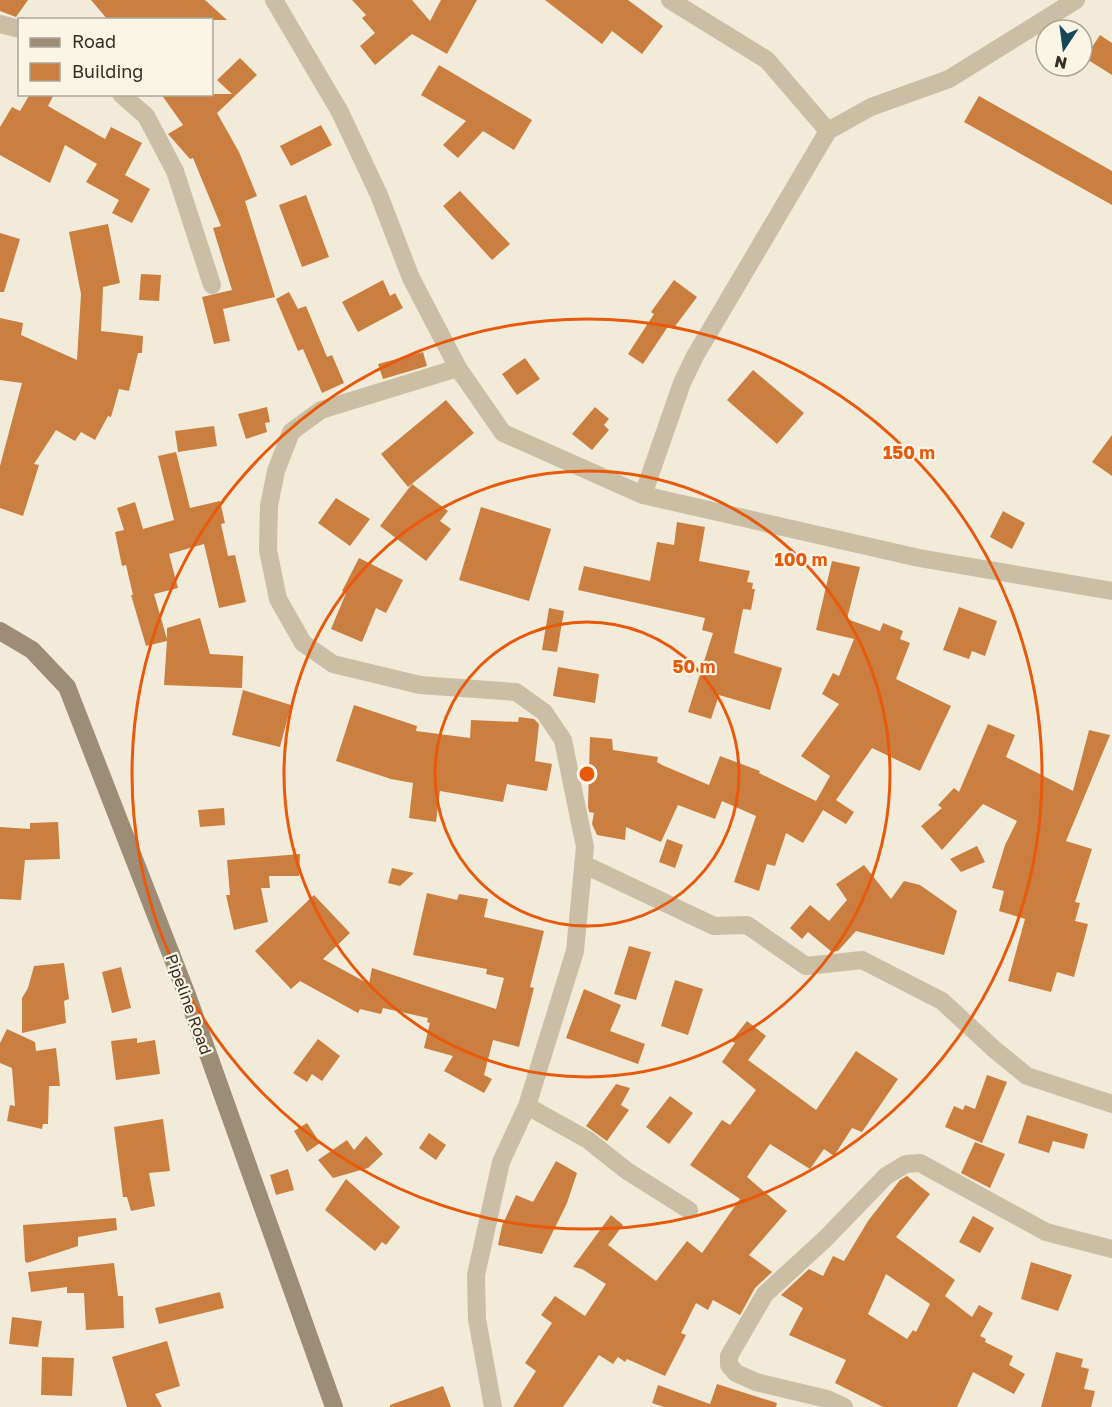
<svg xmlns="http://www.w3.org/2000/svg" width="1112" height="1407" font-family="'Golos Text',sans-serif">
	<rect width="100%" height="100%" fill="#f2ebd9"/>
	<path fill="#ca7e3f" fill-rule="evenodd" d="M0,0H28L16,17L0,11Z
		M91,0H205L227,20H108Z
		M352,0H412L430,21L441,0H477L447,54L412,34L375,65L360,46L375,33L362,18L366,15Z
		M545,0H628L663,26L642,54L612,31L602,44Z
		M1100,35L1112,43V75L1085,58Z
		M240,58L257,75L217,113L239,152L257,196L245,201L275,297L223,309L230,341L214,344L202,297L232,290L213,228L221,226L193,158L190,159L168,134L183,125L161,94H232L217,80Z
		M439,65L532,120L514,150L483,131L458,158L443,145L466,121L421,95Z
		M30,94H54L48,106L105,139L111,127L142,143L125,175L150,189L132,223L112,213L119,200L86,182L97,164L65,145L50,183L0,155V127L12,107L20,111Z
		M979,96L1112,171V205L964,122Z
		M321,125L332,145L291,166L280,146Z
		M460,191L510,244L492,260L443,206Z
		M306,195L329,257L302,267L279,205Z
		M108,224L120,283L103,287L101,331L143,336L142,353H138L129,391L119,389L111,417L108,416L95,440L81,432L75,441L56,430L34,464L39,465L23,516L0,508V466L22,383L0,380V318L23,323L21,335L77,360L81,294L69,232Z
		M0,233L20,239L4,292H0Z
		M141,274L161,275L159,301L139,300Z
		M383,280L390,296L395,293L403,308L358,332L342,302Z
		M674,280L697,297L673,329L669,325L643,364L628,354L654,314L651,312Z
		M289,292L298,309L306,306L327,357L332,355L344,383L322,393L303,349L298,351L276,299Z
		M423,352L427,366L383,379L378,364Z
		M525,358L540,379L517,395L502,374Z
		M753,370L804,413L777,444L727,400Z
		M446,400L474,433L408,487L381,454Z
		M267,407L270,422L265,423L267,432L246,439L238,414Z
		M595,407L609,419L604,425L609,430L592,450L572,434Z
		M214,426L217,446L178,452L175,431Z
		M1112,435V476L1092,462Z
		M176,452L190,508L220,501L225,523L221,524L228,556L235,555L246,602L219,608L204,544L169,554L178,588L154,594L167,639V628L200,618L210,654L243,656L242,688L164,685L167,641L146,646L131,595H133L126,565L122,566L115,532L124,530L117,508L135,502L143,529L174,520L158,456Z
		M412,484L448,511L440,521L451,529L426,561L380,526Z
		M336,498L370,519L350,546L318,523Z
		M481,507L551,529L529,601L459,580Z
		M1003,511L1025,523L1012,549L990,537Z
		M677,522L705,527L699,561L750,571L747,582L753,583L752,589H755L751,610L743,609L734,653L782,668L770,710L719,695L711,719L688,712L713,633L702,630L705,618L578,590L584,566L650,581L657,542L674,545Z
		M359,558L403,580L386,613L376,608L362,642L331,629L346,593L342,591Z
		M832,561L860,567L847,619L880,631L883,623L903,631L900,639L910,643L896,679L951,706L920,771L872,748L836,800L854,812L846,824L823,810L803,843L786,833L775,866L767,864L759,891L734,882L756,816L722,801L715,819L678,805L661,842L626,827L625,840L597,835L592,824L594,813L589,812L588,806L590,737L612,739L613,750L658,757L657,762L662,765L709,785L720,756L760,771L759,773L816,801L830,776L801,756L839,704L822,694L833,673L839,676L854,639L816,630Z
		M959,607L997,621L985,656L972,651L969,659L943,650Z
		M549,608L564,611L557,652L542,650Z
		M558,667L599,674L595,703L553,696Z
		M243,690L291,705L280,747L232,735Z
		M354,705L417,726L416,731L470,738L471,720L518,722L519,717L534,719L539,724L535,761L552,764L547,791L507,784L503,802L440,791L436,822L409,818L413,783L391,779L336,761Z
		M988,724L1015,735L1006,757L1073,791L1089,730L1110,735L1066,841L1092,849L1075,902L1080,903L1075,921L1088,924L1074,977L1057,972L1051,992L1008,981L1025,919L999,911L1004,891L992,888L1005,845L1017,821L983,804L942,850L921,826L942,808L938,805L954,788L959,792Z
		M224,808L225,825L200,827L198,810Z
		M58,822L60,859L25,860L21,900L0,899V827L30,829V823Z
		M667,839L683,845L675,868L659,862Z
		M977,846L985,862L961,872L950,859Z
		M300,854L299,876H269L270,888H261L268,922L234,930L226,895H230L227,860Z
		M864,865L891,899L904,881L920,885L957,911L944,955L856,931L838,951L832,952L808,932L802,939L790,928L810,905L829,921L847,900L836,884Z
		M392,868L414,873L400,886L388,883Z
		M427,893L457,900L459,894L488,899L484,917L544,931L530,987L534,988L519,1047L493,1040L484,1075L492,1079L484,1093L444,1071L453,1056L424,1048L430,1023L427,1022L428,1018L383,1008L381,1014L360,1009L358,1013L300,981L291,989L255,951L314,895L350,933L323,959L369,984L372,968L496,1009L504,978L486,974L487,969L413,955Z
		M629,946L651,952L636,1000L614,994Z
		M64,963L69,999L64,1001L66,1023L22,1033V998L28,988L34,966Z
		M121,967L131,1008L112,1013L102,972Z
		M675,980L703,989L688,1035L661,1026Z
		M584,989L621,1005L610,1031L645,1044L638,1064L566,1038Z
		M747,1021L766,1036L748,1060L816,1110L856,1051L898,1079L862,1132L852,1128L834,1156L824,1149L810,1169L770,1144L747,1177L787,1211L749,1255L772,1272L755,1288L740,1315L713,1300L708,1310L696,1303L681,1333L686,1335L665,1376L627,1359L625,1362L618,1357L613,1364L599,1355L563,1407H513L536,1371L525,1363L552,1323L541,1315L555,1296L585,1316L606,1284L582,1269L573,1267L611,1215L623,1225L608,1245L656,1281L687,1241L702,1253L740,1199L690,1165L722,1120L730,1125L756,1090L722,1062L735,1043L731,1041Z
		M7,1029L35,1042L36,1051L56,1048L60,1086H49L48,1124H43L42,1129L7,1121L10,1105L15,1106L12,1068L0,1063V1043Z
		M137,1038V1043L155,1040L160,1074L116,1080L111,1041Z
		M318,1039L340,1056L322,1081L312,1074L307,1082L293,1073Z
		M987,1075L1007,1082L982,1143L945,1127L954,1106L963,1110L965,1105L975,1109Z
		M616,1084L630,1088L621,1105L629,1110L607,1141L586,1126Z
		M670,1096L693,1113L669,1144L646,1127Z
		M1027,1115L1088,1134L1084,1149L1053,1141L1049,1153L1018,1143Z
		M163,1119L170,1171L149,1173L155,1206L131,1211L127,1197H123L114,1127Z
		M307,1123L320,1143L307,1152L294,1131Z
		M429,1133L446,1145L436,1160L419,1148Z
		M366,1136L383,1154L368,1168L333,1178L318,1160L347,1140L354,1150Z
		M975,1142L1005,1154L990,1188L961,1173Z
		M556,1161L577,1173L567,1203L542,1254L498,1245L502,1226L516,1195L533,1202Z
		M288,1169L294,1190L276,1195L270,1175Z
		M907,1176L930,1194L896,1237L955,1280L945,1296L972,1317L979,1305L993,1313L980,1336L986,1339L985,1342L1013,1356L1009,1365L1025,1374L1014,1394L973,1372L957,1407H883L835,1383L846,1360L789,1335L803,1308L781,1295L809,1269L823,1276L833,1256L844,1261L868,1221L900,1180ZM886,1274L930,1304L916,1332L913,1330L907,1339L868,1314Z
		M346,1179L400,1227L386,1245L382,1242L375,1251L325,1210Z
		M973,1216L994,1228L980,1253L959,1242Z
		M116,1218L117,1230L78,1237V1246L27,1263L25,1261L23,1225Z
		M1031,1262L1072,1275L1058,1311L1021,1299Z
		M114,1263L118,1296H123L124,1328L86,1330L84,1293H67V1287L31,1292L28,1272Z
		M220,1292L224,1308L159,1324L155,1308Z
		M12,1317L42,1321L38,1347L9,1344Z
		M167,1341L180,1386L155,1394L162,1407H127L112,1357Z
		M1056,1352L1083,1359L1081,1367L1089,1369L1084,1389L1095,1391L1091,1407H1041Z
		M42,1357L74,1358L72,1396L41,1395Z
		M717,1384L777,1403L776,1407H664L652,1403L658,1385L710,1404Z
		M443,1386L451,1407H390V1405Z"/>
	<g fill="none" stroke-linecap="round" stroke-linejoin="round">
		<path stroke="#cabea4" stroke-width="18" d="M274,0L340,112L379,195L411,278L458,368L503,433L643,495L919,558L1112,591
			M670,0L767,60L828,131
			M0,24L20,29
			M121,94L146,116L175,171L212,285
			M458,368L321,410L291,432L276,471L269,506L268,550L278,599L303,643L333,664L420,685L516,692L544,712L563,740L585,847L575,951L527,1106L501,1162L476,1275L477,1319L493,1407
			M643,495L682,383L695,356L828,131L871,107L949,79L1076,0
			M583,864L714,926L747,925L806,966L862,960L942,1001L995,1050L1027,1076L1112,1104
			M527,1106L588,1140L627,1171L689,1210
			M844,1407L827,1399L756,1382L736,1373L729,1365V1356L765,1294L825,1239L886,1176L906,1164L920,1163L1046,1232L1112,1249"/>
		<path stroke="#9e8d76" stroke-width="18" d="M0,631L32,650L67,687L187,995L334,1407"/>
	</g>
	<g fill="none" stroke="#e8590c" stroke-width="3">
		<circle cx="587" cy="774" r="152"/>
		<circle cx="587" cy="774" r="303"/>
		<circle cx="587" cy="774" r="455"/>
	</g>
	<g text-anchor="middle" stroke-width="4.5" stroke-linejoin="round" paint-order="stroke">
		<g font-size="16" fill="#362e26" stroke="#faf5e5">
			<text transform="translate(189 1004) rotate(70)" y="6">Pipeline Road</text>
		</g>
	</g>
	<circle cx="587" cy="774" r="9" fill="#e8590c" stroke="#faf5e5" stroke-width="3"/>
	<g font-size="18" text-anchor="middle" font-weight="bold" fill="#e8590c" stroke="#faf5e5" stroke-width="4.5" stroke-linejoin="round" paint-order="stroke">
		<text x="909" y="459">150 m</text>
		<text x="801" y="566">100 m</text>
		<text x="694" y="673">50 m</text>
	</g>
	<rect x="18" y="18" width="195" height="78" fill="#faf5e5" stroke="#aca599" stroke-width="1.5"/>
	<rect x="30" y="38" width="30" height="9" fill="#9e8d76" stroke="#aca599" stroke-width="1.5"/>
	<text x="72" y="48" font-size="18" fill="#362e26">Road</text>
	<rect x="30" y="63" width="30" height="18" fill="#ca7e3f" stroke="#aca599" stroke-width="1.5"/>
	<text x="72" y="78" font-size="18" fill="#362e26">Building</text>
	<g transform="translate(1064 48) rotate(193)"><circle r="28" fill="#faf5e5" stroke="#aca599" stroke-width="1.5"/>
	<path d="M0-4.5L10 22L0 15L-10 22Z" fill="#1a4758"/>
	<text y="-9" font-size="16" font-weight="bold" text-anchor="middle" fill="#362e26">N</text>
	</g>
</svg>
